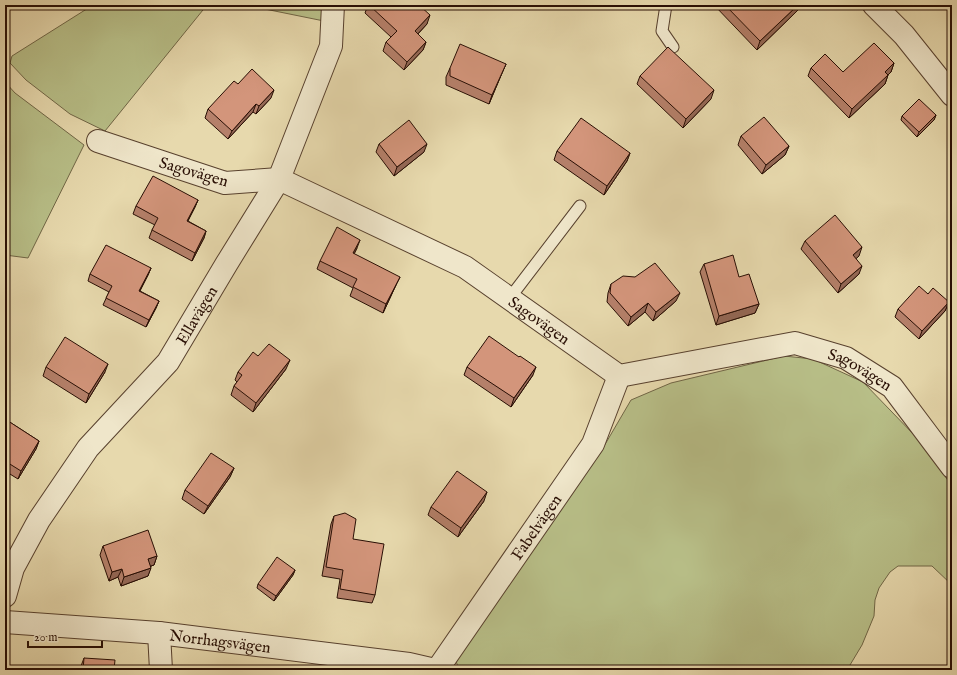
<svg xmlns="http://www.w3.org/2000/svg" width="957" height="675" font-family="'IM FELL English',serif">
	<rect width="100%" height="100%" fill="#e7d9ad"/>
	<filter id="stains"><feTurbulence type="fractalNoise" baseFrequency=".005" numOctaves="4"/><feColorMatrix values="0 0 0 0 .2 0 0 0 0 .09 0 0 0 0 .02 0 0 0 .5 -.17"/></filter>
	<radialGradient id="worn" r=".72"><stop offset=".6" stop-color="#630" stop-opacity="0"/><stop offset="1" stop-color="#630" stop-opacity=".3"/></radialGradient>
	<path fill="#b8bf88" stroke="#706646" d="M93,5H207L105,131L70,114L26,80L10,63L12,56Z
		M245,5H324V21Z
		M5,82L15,93L84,145L28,258L5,255Z
		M784,356L813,359L863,382L918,439L952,486V585L932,566H898L890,572L879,588L875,600L874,616L862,645L847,670H459L456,661L600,453L631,400L671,383Z"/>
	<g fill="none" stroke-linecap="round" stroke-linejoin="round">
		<defs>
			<path id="service" d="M666,5L662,31L673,47
				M509,299L580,206"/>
			<g id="minor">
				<path d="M874,5L904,35L952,95"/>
				<path id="s1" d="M98,141L225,183L279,179L465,267L619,376L795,343L846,358L892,387L952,467"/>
				<path id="s2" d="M5,596L13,568L39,520L88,448L168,362L227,263L279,179L331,46L333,5"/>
				<path id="s3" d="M5,622L159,633L409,664L435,670"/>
				<path d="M159,633L161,670"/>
				<path id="s4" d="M437,670L593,444L619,376"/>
			</g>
		</defs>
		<use href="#service" stroke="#58412e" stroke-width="13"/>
		<use href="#minor" stroke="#58412e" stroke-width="24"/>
		<use href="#service" stroke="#efe6ca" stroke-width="11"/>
		<use href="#minor" stroke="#efe6ca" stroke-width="22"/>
	</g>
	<path fill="#b5806a" stroke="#280e04" d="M368,5H419L427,24L418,34L426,42L423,50L404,70L383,51L386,42L391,37L365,13Z
		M714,5H800L798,10L757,50Z
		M894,63L891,72L888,75L885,84L849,118L808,76L811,68L843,72Z
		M506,64L502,73L489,104L446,85V77L450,68Z
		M640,76L711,99L683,128L637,84Z
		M238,84L271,98L256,114L253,112L228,139L205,118L208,109Z
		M936,115L934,120L917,137L901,120L902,116Z
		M741,136L789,146L785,155L762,174L738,145Z
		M379,144L424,152L394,176L376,152Z
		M557,151L630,153L627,161L604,195L554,160Z
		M198,200L195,207L188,221L206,231L204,238L192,261L149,238L152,230L155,225L133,214L136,206Z
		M805,241L859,256L856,258L859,274L838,293L801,249Z
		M357,248L354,254L396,285L383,313L350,296L353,288L317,269L320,261Z
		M704,264L739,277L759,304L755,313L716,325L700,272Z
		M151,268L148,275L140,291L159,301L156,308L146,327L103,305L109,292L88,281L90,274Z
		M611,284L676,301L653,321L645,312L628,326L607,302L608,293Z
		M928,294L949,302L945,311L919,339L895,317L898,309Z
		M258,356L286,369L253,412L231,395L234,386L237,382L235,380L238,372Z
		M46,367L105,372L86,403L43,376Z
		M467,367L533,375L511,407L464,375Z
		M952,387V400L949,395Z
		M5,419L39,441L36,449L18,479L5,471Z
		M234,468L230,477L204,514L182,499L185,490Z
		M484,501L458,537L428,515L431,507Z
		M334,516L353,539L375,595L372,603L337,598L340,579L322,576L331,524Z
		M103,546L157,556L154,565L151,566L148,576L121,586L118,577L109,581L100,555Z
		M295,570L293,575L274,601L257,588L258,584Z
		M84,658L114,670H80L81,666Z"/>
	<path fill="#946856" stroke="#280e04" d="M798,5H800L798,10L757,50L760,41Z
		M430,15L427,24L412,40L415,31Z
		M426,42L423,50L404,70L407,62Z
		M894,63L891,72L888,75L885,84L849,118L852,109L885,72Z
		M506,64L502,73L489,104L492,95Z
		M274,90L271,98L256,114L259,106Z
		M714,90L711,99L683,128L686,119Z
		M256,104L253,112L228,139L232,131Z
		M936,115L934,120L917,137L919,132Z
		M427,144L424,152L394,176L397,167Z
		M789,146L785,155L762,174L766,165Z
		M630,153L627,161L604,195L607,186Z
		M198,200L195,207L184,228L187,221Z
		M206,231L204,238L192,261L195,253Z
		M360,240L357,248L350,262L353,253Z
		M862,247L859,256L850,264L853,255Z
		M862,266L859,274L838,293L841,284Z
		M151,268L148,275L136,298L139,291Z
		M400,277L396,285L383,313L386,304Z
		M680,293L676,301L653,321L656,312Z
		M159,301L156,308L146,327L149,320Z
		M949,302L945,311L919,339L922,331Z
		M648,303L645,312L628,326L631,317Z
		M759,304L755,313L716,325L719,316Z
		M290,360L286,369L253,412L256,403Z
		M108,364L105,372L86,403L89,394Z
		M536,367L533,375L511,407L514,398Z
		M39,441L36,449L18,479L21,471Z
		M234,468L230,477L204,514L208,506Z
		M487,492L484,501L458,537L461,528Z
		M157,556L154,565L145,568L148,559Z
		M151,568L148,576L121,586L124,577Z
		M122,569L118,577L109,581L112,572Z
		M295,570L293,575L274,601L276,596Z"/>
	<path fill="#d3957b" stroke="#280e04" d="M369,5H419L430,15L415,31L426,42L407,62L386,42L397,31Z
		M725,5H798L760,41Z
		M874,43L894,63L885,72L888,75L852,109L811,68L825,54L843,72Z
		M460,44L506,64L492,95L450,76V68Z
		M668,47L714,90L686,119L640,76Z
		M252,69L274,90L259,106L256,104L232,131L208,109L234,81L238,84Z
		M919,99L936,115L919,132L902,116Z
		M764,117L789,146L766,165L741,136Z
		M581,118L630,153L607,186L557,151Z
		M409,120L427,144L397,167L379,144Z
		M153,176L198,200L187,221L206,231L195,253L152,230L158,218L136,206Z
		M835,215L862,247L853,255L862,266L841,284L805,241Z
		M337,227L360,240L353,253L400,277L386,304L353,287L357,279L320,261Z
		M106,245L151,268L139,291L159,301L149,320L106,298L112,286L90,274Z
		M733,255L739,277L749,274L759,304L719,316L704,264Z
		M655,263L680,293L656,312L648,303L631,317L610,293L611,284L623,276L635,277Z
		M919,286L928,294L933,288L949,302L922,331L898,309Z
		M489,336L519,357L520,356L536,367L514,398L467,367Z
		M65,337L108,364L89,394L46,367Z
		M269,344L290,360L256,403L234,386L242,375L238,372L253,352L258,356Z
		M5,419L39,441L21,471L5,461Z
		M211,453L234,468L208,506L185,490Z
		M457,471L487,492L461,528L431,507Z
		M345,513L356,519L353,539L384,544L375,595L340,589L343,570L326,567L334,516Z
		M148,530L157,556L148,559L151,568L124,577L122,569L112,572L103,546Z
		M277,557L295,570L276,596L258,584Z
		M84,658L115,660L114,670H83Z"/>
	<g text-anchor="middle" stroke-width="3" stroke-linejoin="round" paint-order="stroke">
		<g font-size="16" fill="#280e04" stroke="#efe6ca">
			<text transform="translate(194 171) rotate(16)" y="6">Sagovägen</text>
			<text dy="6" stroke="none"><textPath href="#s2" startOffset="343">Ellavägen</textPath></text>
			<text dy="6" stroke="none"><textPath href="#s1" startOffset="485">Sagovägen</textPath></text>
			<text dy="6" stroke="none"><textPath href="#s1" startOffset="832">Sagovägen</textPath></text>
			<text dy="6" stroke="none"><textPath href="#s4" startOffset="174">Fabelvägen</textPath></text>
			<text dy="6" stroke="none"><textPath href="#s3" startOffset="216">Norrhagsvägen</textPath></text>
		</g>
	</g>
	<rect width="957" height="675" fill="none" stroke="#e7d9ad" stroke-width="20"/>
	<rect x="6" y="6" width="945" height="663" fill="none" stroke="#280e04" stroke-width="2"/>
	<rect x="10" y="10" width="937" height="655" fill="none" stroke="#280e04"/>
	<path d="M28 641v6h74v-6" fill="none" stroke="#280e04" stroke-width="2"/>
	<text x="34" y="641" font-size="12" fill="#280e04" stroke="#efe6ca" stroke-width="3" paint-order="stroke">20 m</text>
	<rect width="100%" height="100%" filter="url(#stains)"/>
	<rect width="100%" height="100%" fill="url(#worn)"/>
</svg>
